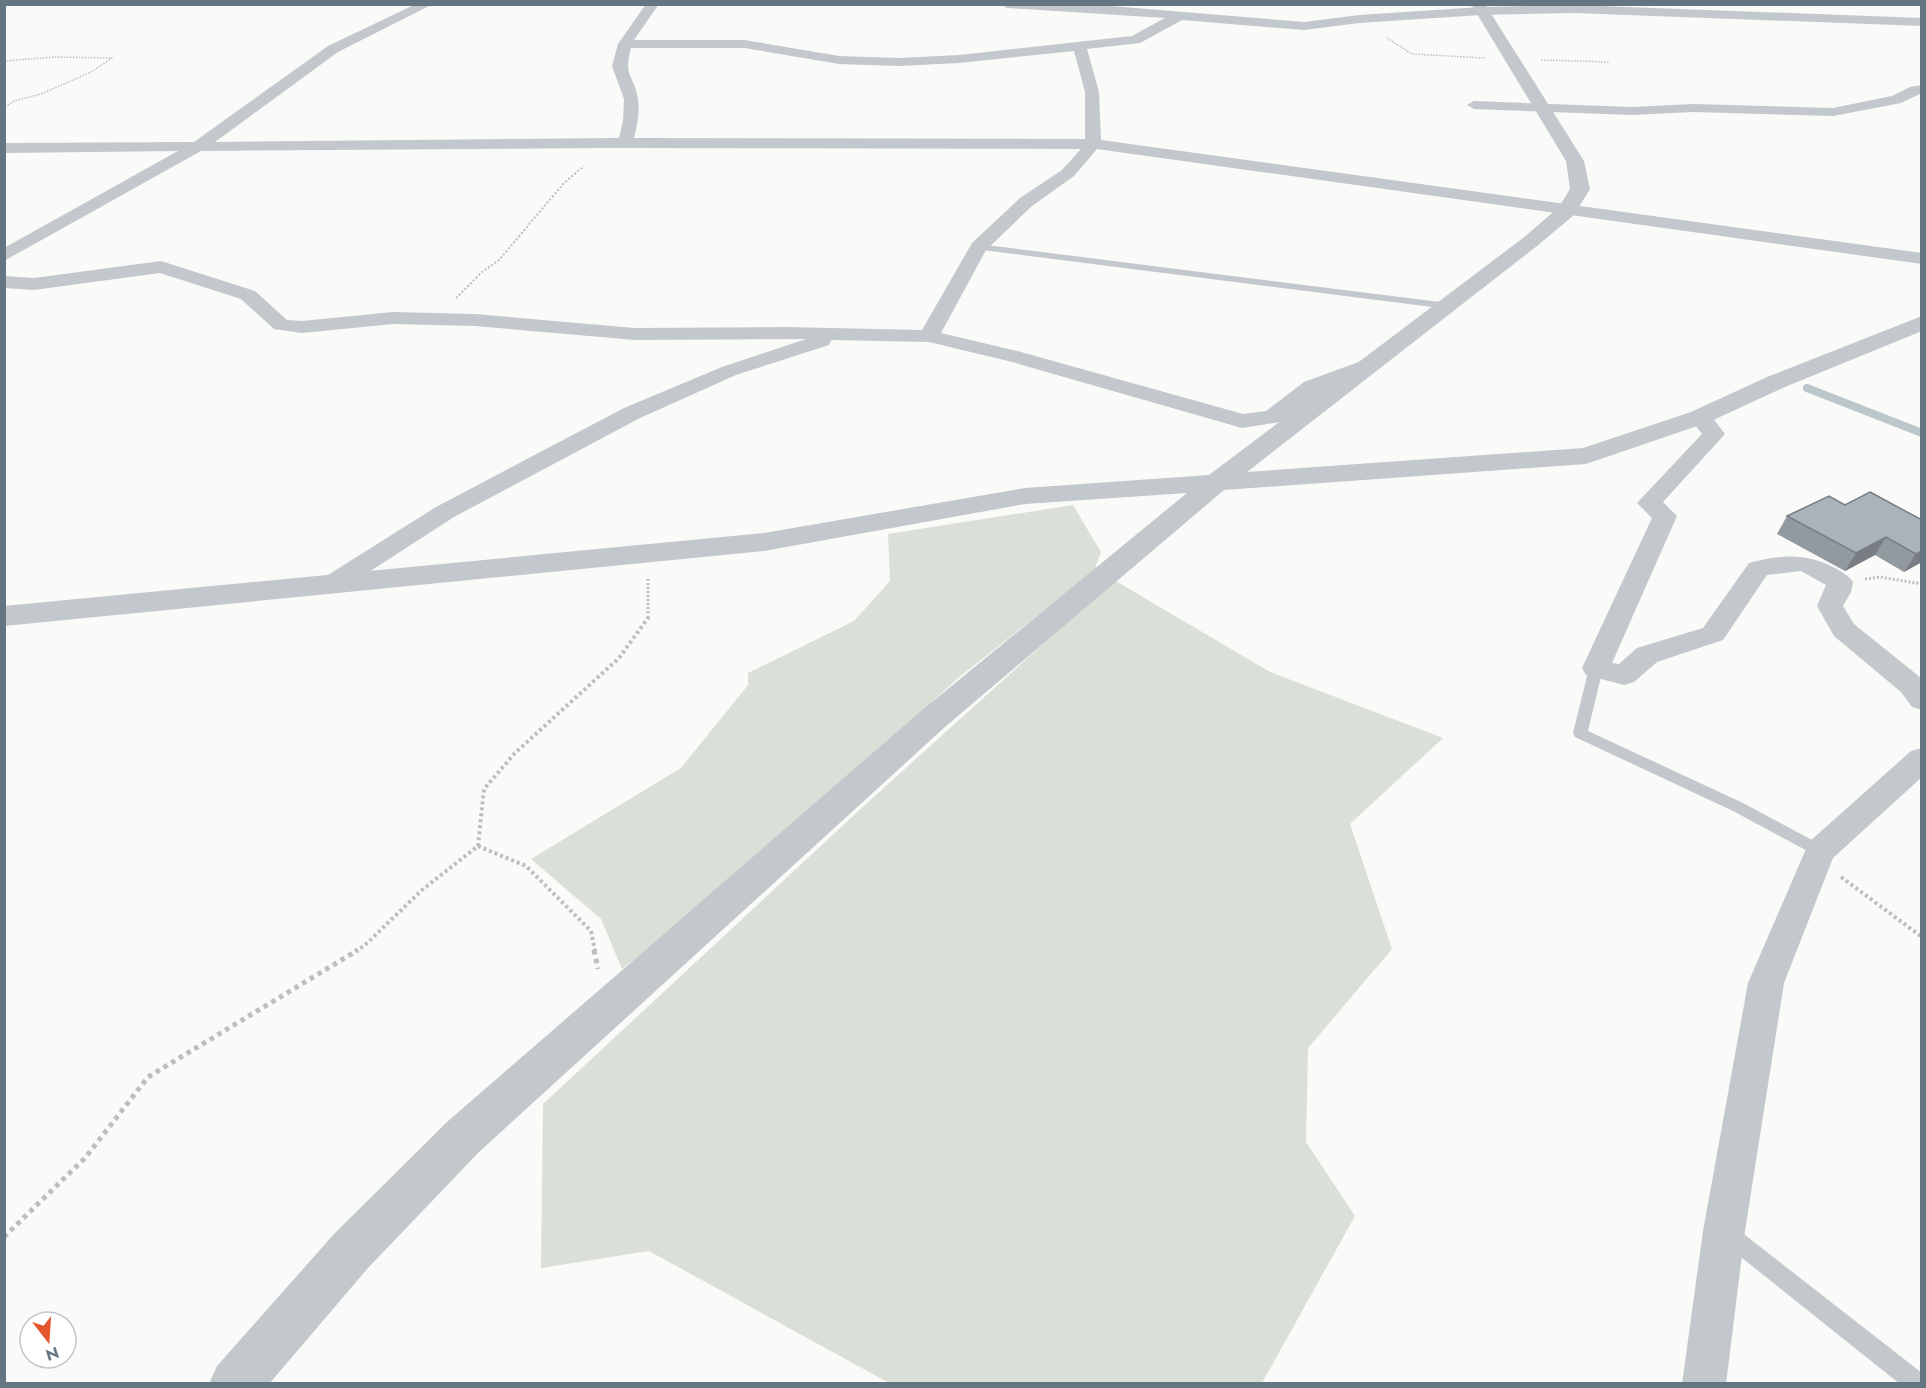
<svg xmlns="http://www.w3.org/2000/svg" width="1926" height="1388" font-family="Jost,sans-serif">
	<rect width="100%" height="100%" fill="#fafaf8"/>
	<path fill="#dadfd7" d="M1073,505L1101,552L1094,571L958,678L758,861L622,969L601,919L531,859L681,768L748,685V673L854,621L890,581L888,534Z
		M1114,580L1270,672L1443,738L1350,824L1392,949L1308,1048L1306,1142L1355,1216L1262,1383H889L649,1251L541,1268L543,1104L866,804Z"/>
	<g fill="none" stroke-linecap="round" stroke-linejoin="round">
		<path stroke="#bbc7cb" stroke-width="8" d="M1807,388L1922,433"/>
		<path stroke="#bbbfc2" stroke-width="1.5" stroke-dasharray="1.5 1.5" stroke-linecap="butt" d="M1387,38L1412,54L1485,58
			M1541,60L1609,62
			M4,61L54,57L112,58L91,72L41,94L14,101L4,108"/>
		<path stroke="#bbbfc2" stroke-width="2" stroke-dasharray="2 2" stroke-linecap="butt" d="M456,298L482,272L499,260L564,183L584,166"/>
		<path stroke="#bbbfc2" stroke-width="3" stroke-dasharray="2 2" stroke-linecap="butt" d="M648,579V614
			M1865,579L1880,577L1922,584"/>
		<path stroke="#bbbfc2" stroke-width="4" stroke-dasharray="3 3" stroke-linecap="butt" d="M478,846L526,866L591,931L595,951
			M1841,877L1922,937
			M355,951L364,946L422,890L478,846L484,789L515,753L619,658L648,618V613"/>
		<path stroke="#bbbfc2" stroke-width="5" stroke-dasharray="4.5 4.5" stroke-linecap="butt" d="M594,950L598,969
			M4,1237L85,1158L148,1077L358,950"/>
		<path fill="#c3c8cc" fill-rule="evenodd" d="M978,244L1448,303L1453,306L1448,309L975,249L974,247Z
			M1596,664L1603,668L1588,731L1743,803L1825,847L1828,851L1825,855L1820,857L1815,855L1733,811L1575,737L1573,733L1589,668Z
			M1729,1225L1736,1228L1922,1373V1384H1900L1722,1242L1719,1235L1722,1228Z"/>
		<path fill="#c3c8cc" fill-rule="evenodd" d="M416,4H433L338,52L215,142L619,138L623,121L624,99L612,66L618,44L646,4H659L634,40H744L839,56L899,58L959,55L1132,36L1165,18L1007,8L1001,4H1087L1304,22L1359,15L1481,7L1574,5L1922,18V26L1574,13L1481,15L1359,23L1304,30L1182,20L1140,43L1087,49L1099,92L1101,140L1922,253V264L1097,149L1074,176L1032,206L986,250L941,333L1021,352L1243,414L1266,411L1304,382L1364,360L1371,358L1378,360L1381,364L1378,368L1320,392L1280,422L1242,428L1008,361L929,342L831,340L829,345L736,375L640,418L454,517L338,592L329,594L320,592L316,586L320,580L436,507L624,408L722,367L806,339L635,340L475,326L393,324L302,333L274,329L241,299L160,273L34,290L4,288V276L34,278L161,261L255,291L287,320L302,321L393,312L475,314L635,328L785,327L922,330L972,243L1020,198L1062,170L1081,149L605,148L201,151L4,261V248L178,151L4,153V143L194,142L328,46ZM631,48H744L839,64L899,66L959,63L1074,51L1085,92V139L634,138C637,126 640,113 638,99C634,74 623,78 631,48Z
			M1922,85V93L1901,103L1833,116L1694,112L1632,115L1474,109L1467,105L1474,101L1632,107L1694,104L1833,108L1892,96L1910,87Z
			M1700,410L1708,412L1725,434L1663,502L1677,516L1612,663L1619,664L1637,648L1703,628L1749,563C1780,555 1806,552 1835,568C1842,572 1848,575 1853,582L1851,592L1843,606L1854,624L1921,678L1922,710L1912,707L1901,692L1834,636L1817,606L1826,585L1801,571L1767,575L1723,640L1657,662L1634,682L1624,685L1586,675L1582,668L1652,518L1637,503L1702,434L1689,417L1692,412Z
			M1922,748V777L1833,858L1784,983L1745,1231L1726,1384H1682L1703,1231L1748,983L1809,842L1911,751Z"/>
		<path fill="#c3c8cc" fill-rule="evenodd" d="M1471,4H1485L1584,161L1590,189L1574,215L1537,246L1247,472L1583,448L1691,412L1767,377L1922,316V331L1785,387L1709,422L1586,464L1224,490L945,727L479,1152L368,1268L269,1384H209L217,1366L334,1234L447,1122L921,711L1187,493L1025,504L764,551L4,626V606L764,533L1025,488L1209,475L1523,238L1559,207L1570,189L1566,161Z"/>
	</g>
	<path fill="#929a9f" d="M1845,505L1920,519L1922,518V563H1920L1904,572L1875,555L1845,571L1777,534L1787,516Z"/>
	<path fill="#777d82" d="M1886,537L1875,555L1845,571L1856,553Z
		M1922,551V561L1920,563L1904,572L1916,554Z"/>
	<path fill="#aab3b9" stroke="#777d82" stroke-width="1.5" d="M1870,492L1920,519L1922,518V551L1916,554L1886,537L1856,553L1787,516L1829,496L1845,505Z"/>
	<rect width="1926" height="1388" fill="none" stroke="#657683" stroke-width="12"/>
	<g transform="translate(48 1340) rotate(163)"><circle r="28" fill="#ffffff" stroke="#c1c8cd" stroke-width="1.5"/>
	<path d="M0-4.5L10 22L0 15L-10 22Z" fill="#e4572e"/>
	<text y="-9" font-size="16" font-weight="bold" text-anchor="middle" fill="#657683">N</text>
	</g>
</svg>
